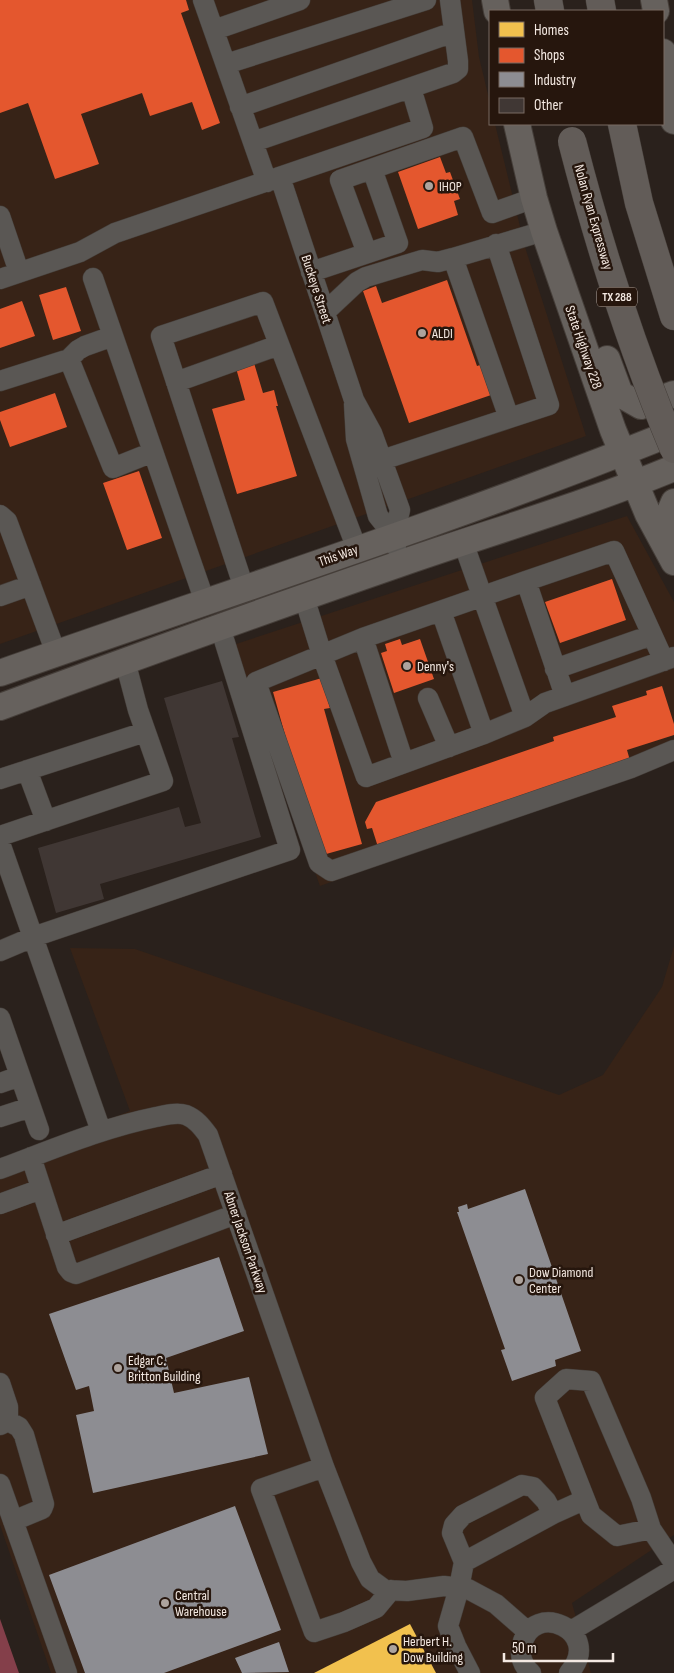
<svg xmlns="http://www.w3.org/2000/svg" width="674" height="1673" font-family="'Sofia Sans Condensed',sans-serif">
	<rect width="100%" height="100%" fill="#2a211c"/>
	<path fill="#372317" d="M0,0H472L479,57L490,103V124H495L525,247L586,436L0,644Z
		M627,516L674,602V760L320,886L233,645Z
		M674,946V1535L572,1603L591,1673H51L0,1525V1161L130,1111L70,948L135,949L559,1095L603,1075L662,987Z"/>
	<path fill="#843f4a" d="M0,1619L19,1673H0Z"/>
	<path fill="#f2c14e" d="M410,1624L436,1673H314Z"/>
	<path fill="#e4572e" d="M0,0H186L189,10L181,13L220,123L202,130L192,102L150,116L142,93L81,114L99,164L55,179L28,103L0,113Z
		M440,157L446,173L450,172L460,199L454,201L458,215L418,229L398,172Z
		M447,280L477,366L486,363L497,393L409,423L363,291L376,286L382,303Z
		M66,287L81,331L53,340L39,295Z
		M22,301L35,336L0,348V309Z
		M254,363L263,393L274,390L278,406H276L297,476L237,494L212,409L245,400L236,368Z
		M55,393L67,427L10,447L0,420V412Z
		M139,471L162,538L127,550L103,483Z
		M612,579L626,620L560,643L545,602Z
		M400,639L402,645L420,639L434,679L394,693L381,653L387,651L385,644Z
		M322,678L330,708L324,709L362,844L319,856L273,692Z
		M662,686L674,724V735L627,750L631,764L378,847L372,828L367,829L365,822L376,802L554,741L553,737L616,717L612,706L647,695L646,691Z"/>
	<path fill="#8d8d92" d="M525,1189L581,1351L555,1360L556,1366L512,1381L501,1350L505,1349L457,1212H459L458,1207L467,1204L468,1209Z
		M219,1257L244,1331L166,1358L174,1393L249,1377L268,1454L93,1493L76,1415L94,1411L89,1386L76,1390L49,1314Z
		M235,1506L281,1630L164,1673H85L49,1575Z
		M279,1642L289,1672L242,1673L235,1658Z"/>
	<path fill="#403734" d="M222,681L239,737L232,738L261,837L100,884L104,899L56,913L38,848L179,807L185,827L201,823L164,698Z"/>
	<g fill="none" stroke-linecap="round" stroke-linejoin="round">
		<defs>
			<path id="minor" d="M203,0L267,182
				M214,30L300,0
				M226,64L426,0
				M240,107L454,32
				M253,142L453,73L458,69V61L450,0
				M280,177L354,400L372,433L400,510L394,536L396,547
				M0,216L19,272
				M367,253L340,180L463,137L492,213L534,198
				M453,258L509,418
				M311,272L398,243L372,169
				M93,278L205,602
				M0,279L80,252L115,233L423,128L411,88
				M325,312L357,282L366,277L422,260L438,262L453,258L544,231
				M69,359L113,468L153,452
				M0,381L69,359L78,350L85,346L113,336
				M176,382L279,345
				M354,404L356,439L378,516L394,536
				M382,460L549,405L496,244
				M0,515L7,521L56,653
				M463,542L525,717
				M526,581L614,551L664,661
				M244,588L161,336L263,302L357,549
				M0,596L31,585
				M304,597L322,655L366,777L484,734L525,717L545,703L674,657
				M441,611L484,734
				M363,638L404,763
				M555,669L652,635
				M565,696L526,581L363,638L256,682L319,863L331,871L631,768L674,750
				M428,698L449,747
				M27,770L46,821
				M0,779L145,732
				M0,836L163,781L138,710L125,661
				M0,843L101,1131
				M0,951L33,937L290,850L220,627
				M0,1018L39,1130
				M0,1083L20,1076
				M0,1117L31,1107
				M31,1157L67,1267L71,1272L76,1274L236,1214
				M0,1169C51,1150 102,1128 156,1117C166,1115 177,1112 186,1115C196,1119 202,1127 208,1135L324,1467L361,1562L370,1579L385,1590L407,1591L444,1586L468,1589L496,1604L528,1632
				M0,1204L41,1189
				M56,1235L222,1174
				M0,1383L8,1407V1421L0,1425
				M8,1421L19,1427L24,1435L44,1504L42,1509L13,1521
				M324,1467L261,1489L314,1632L344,1622L376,1608L391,1590
				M0,1484L67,1673
				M651,1529L617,1536L591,1515L545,1398L566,1379L591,1381L641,1498L651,1529L674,1563
				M464,1562L452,1533L454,1525L463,1515L522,1485L533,1487L546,1501L553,1514
				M571,1631L674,1569
				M470,1673L456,1646L448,1626L459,1588L464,1562L553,1514L584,1500
				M531,1673C523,1666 519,1656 522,1645C532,1599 605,1631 569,1673"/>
			<path id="major" d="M495,0L497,11
				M654,0L656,11
				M663,52L674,121
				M517,124L534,198L544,231L613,430L648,514L674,562
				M607,359L620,394L641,406L674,394
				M674,502L671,509L674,532
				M0,673C225,594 453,521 674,432
				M0,707C133,658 266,610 399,564C491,532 584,505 674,468"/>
			<path id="highway" d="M548,0L550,11
				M600,0L602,11
				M622,124L639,203L674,316"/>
		</defs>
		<use href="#minor" stroke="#453e39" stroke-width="21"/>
		<use href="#major" stroke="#453e39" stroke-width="28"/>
		<use href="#highway" stroke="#453e39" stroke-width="29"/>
		<use href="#minor" stroke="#5a5754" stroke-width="20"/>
		<use href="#major" stroke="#66615d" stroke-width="26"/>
		<use href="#highway" stroke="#625c58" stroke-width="28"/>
		<defs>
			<path id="highway-bridge" d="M572,141C599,246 632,349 674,449"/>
		</defs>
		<use href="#highway-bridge" stroke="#453e39" stroke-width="29" stroke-linecap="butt"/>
		<use href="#highway-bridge" stroke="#625c58" stroke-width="28"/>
	</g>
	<g fill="#ada39d" stroke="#26160d" stroke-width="2">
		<circle cx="429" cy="186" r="5"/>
		<circle cx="422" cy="333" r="5"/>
		<circle cx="407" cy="666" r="5"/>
		<circle cx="519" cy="1280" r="5"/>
		<circle cx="118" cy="1368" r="5"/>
		<circle cx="165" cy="1603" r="5"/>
		<circle cx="393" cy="1649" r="5"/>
	</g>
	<g text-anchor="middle" stroke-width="5" stroke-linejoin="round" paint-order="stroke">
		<rect fill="#26160d" stroke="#b6aaa2" stroke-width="1" x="597" y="287.5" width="40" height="19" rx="4"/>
		<g font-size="12" font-weight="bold" fill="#f4e9e2">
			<text x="617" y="301">TX 288</text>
		</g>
		<g font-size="14" fill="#f4e9e2" stroke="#26160d" text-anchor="start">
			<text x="439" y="191">IHOP</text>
			<text x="432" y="338">ALDI</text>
			<text x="417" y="671">Denny's</text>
			<text x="529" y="1277">Dow Diamond<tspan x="529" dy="16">Center</tspan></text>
			<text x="128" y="1365">Edgar C.<tspan x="128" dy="16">Britton Building</tspan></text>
			<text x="175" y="1600">Central<tspan x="175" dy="16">Warehouse</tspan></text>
			<text x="403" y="1646">Herbert H.<tspan x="403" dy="16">Dow Building</tspan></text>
		</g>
		<g font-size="14" fill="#f4e9e2" stroke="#26160d">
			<text transform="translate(594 217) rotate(74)" y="5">Nolan Ryan Expressway</text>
			<text transform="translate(317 289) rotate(72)" y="5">Buckeye Street</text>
			<text transform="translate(584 347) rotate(71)" y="5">State Highway 228</text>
			<text transform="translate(338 555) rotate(-19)" y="5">This Way</text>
			<text transform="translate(246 1242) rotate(71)" y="5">Abner Jackson Parkway</text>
		</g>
	</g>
	<rect x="489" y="10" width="175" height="115" fill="#26160d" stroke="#786a62"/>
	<rect x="499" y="22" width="25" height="15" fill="#f2c14e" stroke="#786a62"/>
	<text x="534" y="35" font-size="15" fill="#f4e9e2">Homes</text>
	<rect x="499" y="48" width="25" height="15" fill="#e4572e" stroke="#786a62"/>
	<text x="534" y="60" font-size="15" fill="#f4e9e2">Shops</text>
	<rect x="499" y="72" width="25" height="15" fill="#8d8d92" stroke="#786a62"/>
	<text x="534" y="85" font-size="15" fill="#f4e9e2">Industry</text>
	<rect x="499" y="98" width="25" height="15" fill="#403734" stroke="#786a62"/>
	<text x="534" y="110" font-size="15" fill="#f4e9e2">Other</text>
	<path d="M504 1653v8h109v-8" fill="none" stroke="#f4e9e2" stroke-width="2.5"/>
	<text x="512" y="1653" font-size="15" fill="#f4e9e2" stroke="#26160d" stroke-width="4" paint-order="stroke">50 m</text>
</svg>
